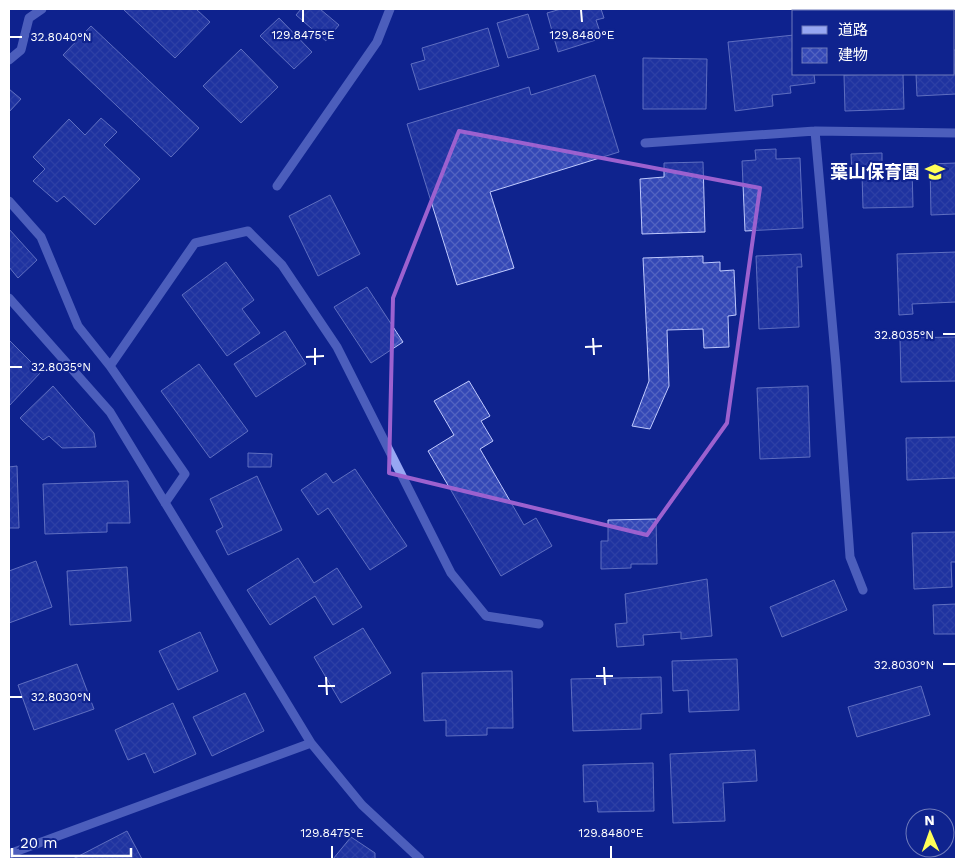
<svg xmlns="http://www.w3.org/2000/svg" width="965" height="868" font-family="'Work Sans','Noto Sans JP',sans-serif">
	<defs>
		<pattern id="building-cross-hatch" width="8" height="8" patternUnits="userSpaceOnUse" patternTransform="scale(1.25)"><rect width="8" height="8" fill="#3448b6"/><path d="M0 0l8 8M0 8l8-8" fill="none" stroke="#5263c1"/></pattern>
	</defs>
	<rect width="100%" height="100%" fill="#0f238e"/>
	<path fill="url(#building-cross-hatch)" stroke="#bfc9fe" d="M123,9H196L210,22L175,58Z
		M301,9H320L339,25L326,41L296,15Z
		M561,9H601L604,18L596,20L602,38L558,52L547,13Z
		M528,14L539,49L508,58L497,23Z
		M279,18L312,52L294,69L260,36Z
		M91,26L199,128L171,157L63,55Z
		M488,28L499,66L419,90L411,64L425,60L422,48Z
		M794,35V74H814L815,83L790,86L791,93L772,95L773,106L735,111L728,42Z
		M241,49L278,87L241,123L203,86Z
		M954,50H956V94L917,96L916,74H954Z
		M643,58L707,59L706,109H643Z
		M876,74H903L904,109L845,111L844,75Z
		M595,75L619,152L490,192L514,268L457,285L407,124L529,87L531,95Z
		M9,89L21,99L9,112Z
		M101,118L117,132L104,145L140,179L95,225L64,196L57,202L33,181L45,169L33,157L69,119L85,135Z
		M776,149V159L800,158L803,228L745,231L742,161L756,160L755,150Z
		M882,153V167H912L913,207L863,208L862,174H852L851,154Z
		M703,162L705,232L642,234L640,179L664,177V163Z
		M956,163V214L931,215L930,164Z
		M330,195L360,254L318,276L289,216Z
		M9,229L37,260L18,278L9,267Z
		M956,252V302L912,304L913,314L899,315L897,254Z
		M801,254L802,267H797L799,327L759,329L756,256Z
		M703,256V263L720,262V271L734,270L736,315L728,316L729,347L704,348L703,329L667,330L669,386L650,429L632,426L649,381L643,258Z
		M226,262L254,300L242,309L260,333L227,356L182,295Z
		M367,287L403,342L371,363L334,307Z
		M285,331L306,364L256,397L234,364Z
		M956,337V381L901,382L900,338Z
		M9,340L41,372L9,406Z
		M199,364L248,431L210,458L161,391Z
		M469,381L490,416L481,421L493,441L480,449L524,525L536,518L552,546L501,576L428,451L454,435L434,401Z
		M53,386L94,433L96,447L62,448L49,436L43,440L20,418Z
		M808,386L810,457L760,459L757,388Z
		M956,437V478L907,480L906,438Z
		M248,453L272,454L271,467H248Z
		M17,466L19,528H9V467Z
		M355,469L407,546L370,570L328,508L318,515L301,490L326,473L333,483Z
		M257,476L282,530L228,555L216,531L223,527L210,499Z
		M128,481L130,523H107V532L45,534L43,484Z
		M656,519L657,564H631V568L601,569V541H608V520Z
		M956,532V562H951L952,587L914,589L912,533Z
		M298,558L314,583L337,568L362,607L333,625L315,596L270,625L247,590Z
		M36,561L52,607L9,623V571Z
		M127,567L131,621L70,625L67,571Z
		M707,579L712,636L681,639V632L643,635L644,645L617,647L615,624L627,623L625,594Z
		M834,580L847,610L782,637L770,607Z
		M956,604V634H934L933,605Z
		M363,628L391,673L341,703L314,657Z
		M200,632L218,671L178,690L159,651Z
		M737,659L739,710L689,712L688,690L673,691L672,661Z
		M77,664L94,709L34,730L18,685Z
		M512,671L513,728H487V735L446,736V720L424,721L422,673Z
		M661,677L662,713L641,714V729L573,731L571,679Z
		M921,686L930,715L857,737L848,707Z
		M245,693L264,731L212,756L193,717Z
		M173,703L196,754L154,773L145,753L128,760L115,730Z
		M755,750L757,781L723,783L725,821L673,823L670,754Z
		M653,763L654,811L598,812L597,801L584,802L583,765Z
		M127,831L142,859H73Z
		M351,837L375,853V859H333Z"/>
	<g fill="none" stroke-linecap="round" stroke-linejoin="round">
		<path stroke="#97a7f3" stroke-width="9" d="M9,60L21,50L29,18L42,9
			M815,131L836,365L850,557L863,590
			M645,143L815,131L956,133
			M277,186L377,42L390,9
			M9,201L41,237L78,326L110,366
			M9,298L110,412L311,743L362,805L420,859
			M165,503L185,474L110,366L195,243L248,231L282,265L337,347L451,573L486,616L539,624
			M9,854L311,743"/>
	</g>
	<path d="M0 0H965V868H0ZM459,131L760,188L727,423L647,535L389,473L393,298Z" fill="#0f238e" fill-opacity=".55" fill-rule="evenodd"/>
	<path fill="none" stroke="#9c61cf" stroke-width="4" stroke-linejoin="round" d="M459,131L760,188L727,423L647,535L389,473L393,298Z"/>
	<path fill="none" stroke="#fff" stroke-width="2" d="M303,10V22M581,10L582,22M10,37H22M943,334H955M593,338L594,355M585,347L602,346M315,348V365M306,357L324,356M10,367H22M943,664H955M604,667L605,685M596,676H613M326,677L327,695M318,686H335M10,697H22M332,846V858M611,846V858"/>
	<defs>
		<symbol id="school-bare" viewBox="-9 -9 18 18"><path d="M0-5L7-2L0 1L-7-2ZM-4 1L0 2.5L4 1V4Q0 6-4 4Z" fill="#fffe59" stroke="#0f238e" stroke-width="2.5" paint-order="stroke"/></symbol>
	</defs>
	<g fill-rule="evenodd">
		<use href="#school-bare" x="921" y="158" width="28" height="28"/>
	</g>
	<g text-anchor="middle" stroke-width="4.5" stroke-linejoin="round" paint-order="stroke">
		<g font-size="18" font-weight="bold" fill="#fff" stroke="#0f238e" text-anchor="end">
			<text x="920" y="178">葉山保育園</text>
		</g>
	</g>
	<g font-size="12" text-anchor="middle" fill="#fff" stroke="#0f238e" stroke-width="4.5" stroke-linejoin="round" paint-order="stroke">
		<text x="303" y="39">129.8475°E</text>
		<text x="582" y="39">129.8480°E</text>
		<text x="61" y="41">32.8040°N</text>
		<text x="904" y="339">32.8035°N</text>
		<text x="61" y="371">32.8035°N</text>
		<text x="904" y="669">32.8030°N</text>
		<text x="61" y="701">32.8030°N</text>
		<text x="332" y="837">129.8475°E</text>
		<text x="611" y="837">129.8480°E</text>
	</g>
	<rect width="965" height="868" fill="none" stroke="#ffffff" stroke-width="20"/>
	<rect x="792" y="10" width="162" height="65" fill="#0f238e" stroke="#6f7bbb"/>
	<rect x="802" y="26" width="25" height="8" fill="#97a7f3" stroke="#6f7bbb"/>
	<text x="838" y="35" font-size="15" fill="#ffffff">道路</text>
	<rect x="802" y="48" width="25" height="15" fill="url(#building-cross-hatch)" stroke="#6f7bbb"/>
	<text x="838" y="60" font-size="15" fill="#ffffff">建物</text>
	<g transform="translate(930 833) rotate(358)"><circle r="24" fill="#0f238e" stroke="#6f7bbb"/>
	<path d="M0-4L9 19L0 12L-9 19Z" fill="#fffe59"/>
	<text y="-8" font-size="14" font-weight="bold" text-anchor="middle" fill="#ffffff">N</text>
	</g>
	<path d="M12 848v8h119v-8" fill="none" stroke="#ffffff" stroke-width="2.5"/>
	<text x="20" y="848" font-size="15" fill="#ffffff" stroke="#0f238e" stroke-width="4" paint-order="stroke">20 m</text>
</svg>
